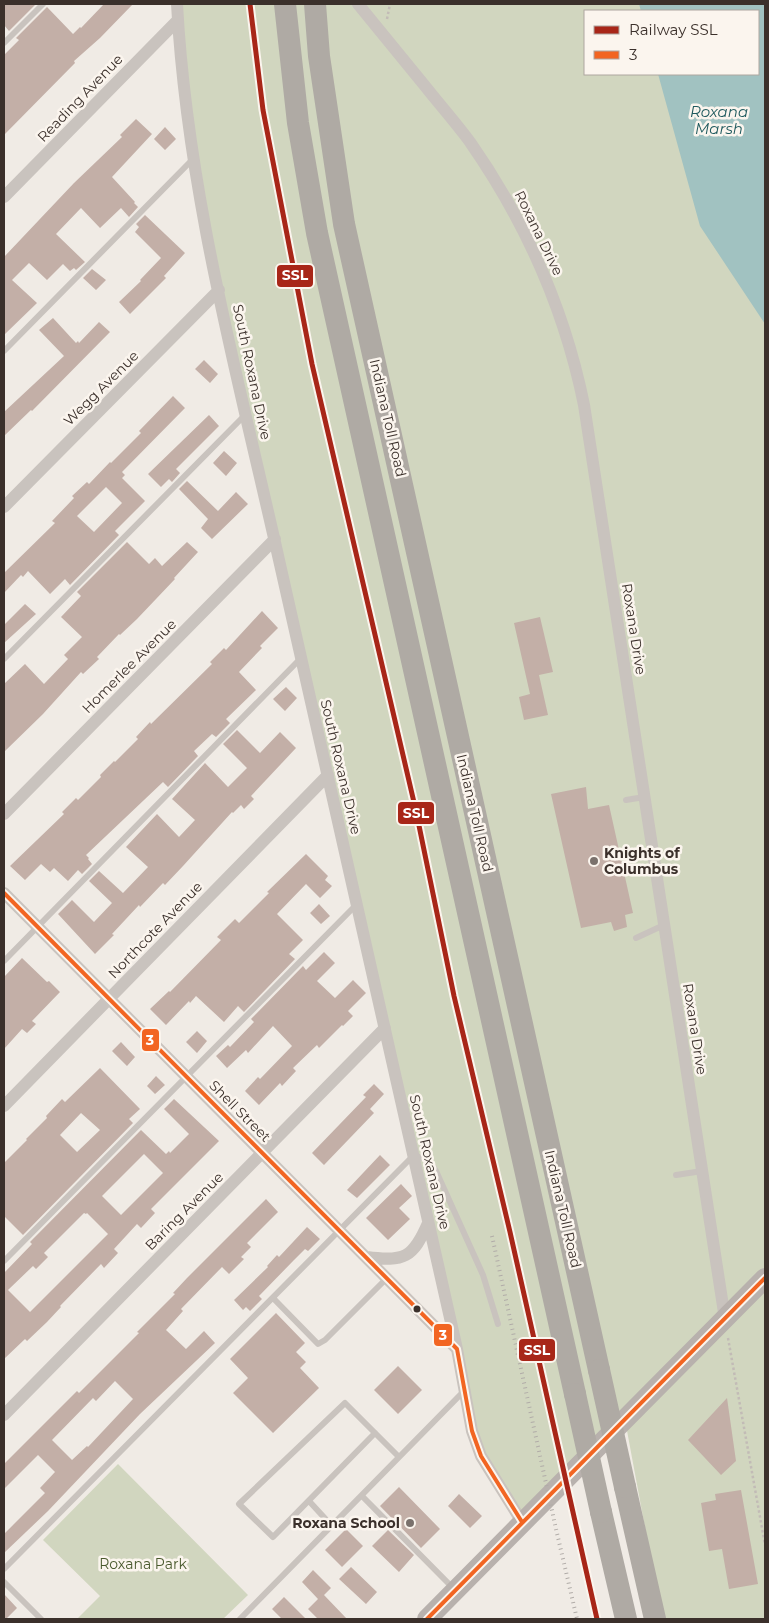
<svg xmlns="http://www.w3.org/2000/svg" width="769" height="1623" font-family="Montserrat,sans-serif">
	<rect width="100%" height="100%" fill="#f0ebe5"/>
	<path fill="#d1d6bf" d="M177,4H685L688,11H585V74H710L765,255V1619H662L625,1420L522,1522L481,1456L206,228Z
		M118,1464L248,1595L223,1619H77L100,1596L43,1540Z"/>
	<path fill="#a1c2c1" d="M639,4H765V324L700,226L658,74H758V11H641Z"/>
	<path fill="#c3afa7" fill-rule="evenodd" d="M4,4H36L9,31L4,25Z
		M104,4H133L100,38L74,61L75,63L4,135V55L19,40L16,38L47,7L73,34L80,27L81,28Z
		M136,119L152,134L112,177L135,202L134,203L138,207L129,217L121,208L100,228L81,208L56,234L85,262L76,270L74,268L70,271L63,264L47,280L29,263L12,280L37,303L4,335V257L74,183L122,137L120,135Z
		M165,127L176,139L165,150L154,139Z
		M145,215L185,253L164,276L166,278L130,314L119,302L141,281L140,280L161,258L135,232L139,227L136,224Z
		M92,269L106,280L96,290L83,278Z
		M53,318L76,343L78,341L79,343L99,322L110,332L32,411L31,410L4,436V412L64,356L39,330Z
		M204,360L218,374L210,383L195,369Z
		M173,396L185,408L122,472L125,475L122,478L145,501L115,531L119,535L70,585L65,579L50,594L28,571L23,577L21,575L4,593V573L55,523L52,521L74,498L72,496L87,482L89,484L110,462L111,463L141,433L139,431ZM106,487L122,503L94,532L77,516Z
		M209,415L219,426L176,469L180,473L172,482L169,479L161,487L148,474Z
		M224,451L237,463L226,476L213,463Z
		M187,481L218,511L236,492L248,504L212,539L201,528L208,519L179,489Z
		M127,542L149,564L155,558L162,566L187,542L198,552L174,578L175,579L137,619L120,635L119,634L97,657L99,659L83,674L81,672L43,714L4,752V684L25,664L44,684L68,659L64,655L82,637L61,617L81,596L77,592Z
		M25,604L36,614L4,643V625Z
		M262,611L278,628L260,646L262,648L239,672L256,690L226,719L230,723L216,737L212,734L194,751L198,756L168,787L163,782L86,855L89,858L88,859L92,864L82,874L78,870L68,881L54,868L50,872L41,864L25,880L10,866L64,814L62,812L76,798L78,800L101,777L100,775L114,761L115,762L138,739L136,737L150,722L151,724L212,664L210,662L224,648L226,650Z
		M540,617L553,672L539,675L548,715L524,720L519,697L530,694L514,623Z
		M286,687L297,698L285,711L273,699Z
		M237,730L260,753L280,732L296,748L251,796L254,799L244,809L241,805L233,813L232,812L183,866L165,885L163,883L140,907L139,905L112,934L114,935L95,954L58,914L72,900L94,922L112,903L89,881L99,871L123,893L148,867L126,847L157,814L179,837L195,820L172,799L205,763L228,787L247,768L223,744Z
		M586,787L588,809L609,805L633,913L625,915L627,927L614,931L611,922L581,928L551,794Z
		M306,854L328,876L325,880L332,886L320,898L306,884L277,914L303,940L289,954L295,959L244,1012L238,1006L224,1022L196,996L190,1003L189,1001L166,1025L150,1009L169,991L170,992L221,940L217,937L235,919L239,923L269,893L267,892Z
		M319,904L330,916L321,924L310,913Z
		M324,952L335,963L317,981L335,998L353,980L366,993L348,1011L353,1016L343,1026L342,1025L319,1048L317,1045L293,1068L296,1071L282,1086L280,1083L259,1105L245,1091L258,1077L260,1079L292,1046L273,1026L248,1053L246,1050L227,1068L216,1056L228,1045L230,1047L254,1022L251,1019L303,966L306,970Z
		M22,958L47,982L49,981L60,992L32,1021L36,1024L27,1033L22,1029L4,1049V977Z
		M197,1031L207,1041L197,1053L186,1042Z
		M121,1042L135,1057L127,1066L112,1051Z
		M100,1068L140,1109L129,1119L133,1123L23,1235L4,1216V1163L27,1140L26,1139L47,1118L46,1116L62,1099L65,1102ZM81,1113L100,1130L77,1152L60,1135Z
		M156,1076L165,1085L155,1094L147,1086Z
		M374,1084L384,1094L370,1109L374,1113L324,1165L312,1153L366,1097L363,1095Z
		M174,1099L219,1141L151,1209L155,1213L141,1228L137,1224L114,1249L118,1253L104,1268L101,1264L60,1306L61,1307L47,1322L27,1341L25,1339L4,1359V1273L32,1244L30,1242L141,1130L166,1154L169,1151L170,1153L189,1134L164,1109ZM144,1154L163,1173L121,1215L102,1196ZM84,1213L86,1214L87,1213L108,1234L30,1312L8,1290L33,1266L36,1269L48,1257L44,1253Z
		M380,1155L390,1165L357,1198L347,1190Z
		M401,1184L412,1196L399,1208L410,1219L388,1240L366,1218Z
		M266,1199L278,1212L247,1243L251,1247L241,1257L244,1259L229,1274L222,1267L181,1309L183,1311L166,1330L186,1349L204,1331L215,1343L140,1414L48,1511L4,1553V1534L45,1493L40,1488L55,1472L38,1455L4,1489V1464L77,1391L79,1393L139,1333L137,1332L175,1294L173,1293L187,1278ZM115,1381L133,1399L88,1447L87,1446L72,1460L52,1440L93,1398L96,1401Z
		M307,1227L320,1239L308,1251L305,1249L294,1260L259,1296L262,1299L250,1311L246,1307L243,1310L234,1300L268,1267L267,1266L277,1255L279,1257Z
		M276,1313L305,1343L296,1352L306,1362L300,1368L319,1388L273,1433L233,1393L248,1378L230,1359Z
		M398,1366L422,1390L398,1414L374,1390Z
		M727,1398L736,1461L721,1475L688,1440Z
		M399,1487L440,1529L421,1548L380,1506Z
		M741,1490L758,1584L729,1589L722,1549L709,1551L701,1503L716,1500L715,1494Z
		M459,1494L482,1516L470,1528L448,1506Z
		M346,1529L363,1546L342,1567L325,1550Z
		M388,1530L414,1555L399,1572L372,1546Z
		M351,1567L377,1592L366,1604L339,1579Z
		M313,1570L331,1588L324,1595L347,1619H318L308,1609L318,1599L302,1582Z
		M4,1594L17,1608L6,1619H4Z
		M284,1597L306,1619H282L272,1609Z"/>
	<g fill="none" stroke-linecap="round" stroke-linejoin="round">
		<path stroke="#c2bbb6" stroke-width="2.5" stroke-dasharray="2.5 2.5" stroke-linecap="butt" d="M387,19L390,4
			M728,1338L765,1545"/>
		<path stroke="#c9c3be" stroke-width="6" d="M4,43L43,4
			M4,351L193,159
			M4,659L245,415
			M626,800L644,797
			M636,938L664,925
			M4,961L301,658
			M676,1175L702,1171
			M4,1261L357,904
			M273,1298L318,1344L325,1340L387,1278
			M375,1433L273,1537L239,1504L345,1403L399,1457
			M362,1496L454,1589
			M309,1501L332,1526
			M4,1569L413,1156C425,1157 430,1161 436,1171L483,1275L498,1324
			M4,1582L41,1619
			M240,1619L464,1391"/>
		<path stroke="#c9c3be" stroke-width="12" d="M177,4C187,192 238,377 279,560C339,823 398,1086 457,1349L472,1431L481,1456L522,1522
			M358,4C380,31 403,59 425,86C440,105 456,123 470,142C525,221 565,311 584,405L725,1319
			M4,197L178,20
			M4,507L219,290
			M4,814L275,539
			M4,893L457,1349
			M4,1106L328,775
			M367,1257C404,1262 413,1258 428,1223
			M4,1415L385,1028"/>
		<path stroke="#b8b1ad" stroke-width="20" d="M427,1619L765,1278"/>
		<path stroke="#afaaa4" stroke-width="22" d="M285,4L298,123L317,233L575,1394
			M315,4L319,56L344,224L599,1370
			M625,1487L655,1619
			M601,1512L626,1619"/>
		<path stroke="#b1aca8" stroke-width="4" stroke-dasharray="1 4" stroke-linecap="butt" d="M510,1232L545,1380L599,1619
			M492,1236L556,1529L577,1619"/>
		<path stroke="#afaaa4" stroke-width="22" d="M599,1370L625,1487
			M575,1394L601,1512"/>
		<defs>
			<path id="bus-1" d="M4,893L457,1349L472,1431L481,1456L522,1522
				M427,1619L765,1278"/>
		</defs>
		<use href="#bus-1" stroke="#fbf5ee" stroke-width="8"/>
		<use href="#bus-1" stroke="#f26522" stroke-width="4"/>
		<defs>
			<path id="rail-1" d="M250,4L263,110L312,364L416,811L454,996L510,1232L597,1619"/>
		</defs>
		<use href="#rail-1" stroke="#fbf5ee" stroke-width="9"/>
		<use href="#rail-1" stroke="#a82618" stroke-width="5"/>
	</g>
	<g fill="#7a716c" stroke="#fbf5ee" stroke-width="2">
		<circle cx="594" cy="861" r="5"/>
		<circle cx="410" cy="1523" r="5"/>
	</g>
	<circle fill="#3b302b" stroke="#fbf5ee" stroke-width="2" cx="417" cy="1309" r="4.5"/>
	<g text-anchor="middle" stroke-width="5" stroke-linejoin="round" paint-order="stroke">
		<g font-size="14" fill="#3b302b" stroke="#fbf5ee">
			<text transform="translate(80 98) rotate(-46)" y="5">Reading Avenue</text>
			<text transform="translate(539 233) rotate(64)" y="5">Roxana Drive</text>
			<text transform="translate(252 372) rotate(78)" y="5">South Roxana Drive</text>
			<text transform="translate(101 388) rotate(-45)" y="5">Wegg Avenue</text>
			<text transform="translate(388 418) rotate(77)" y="5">Indiana Toll Road</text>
			<text transform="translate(634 629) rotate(81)" y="5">Roxana Drive</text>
			<text transform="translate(129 666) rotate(-45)" y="5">Homerlee Avenue</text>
			<text transform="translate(341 767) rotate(77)" y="5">South Roxana Drive</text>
			<text transform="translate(475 813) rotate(77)" y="5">Indiana Toll Road</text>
			<text transform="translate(155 930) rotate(-46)" y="5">Northcote Avenue</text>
			<text transform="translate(695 1029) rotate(81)" y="5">Roxana Drive</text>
			<text transform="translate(240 1111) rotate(45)" y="5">Shell Street</text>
			<text transform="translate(430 1162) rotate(77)" y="5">South Roxana Drive</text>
			<text transform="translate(563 1209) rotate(77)" y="5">Indiana Toll Road</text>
			<text transform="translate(184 1211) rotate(-45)" y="5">Baring Avenue</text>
		</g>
		<g font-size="14" font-weight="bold" fill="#3b302b" stroke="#fbf5ee" text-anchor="start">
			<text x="604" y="858">Knights of<tspan x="604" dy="16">Columbus</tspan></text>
			<text x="400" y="1528" text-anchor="end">Roxana School</text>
		</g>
		<g font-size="14" fill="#4a5a2e" stroke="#fbf5ee">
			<text x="143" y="1569">Roxana Park</text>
		</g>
		<g font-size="15" font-style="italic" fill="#1f5a5e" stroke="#fbf5ee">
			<text x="719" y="117">Roxana<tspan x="719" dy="17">Marsh</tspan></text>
		</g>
	</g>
	<g stroke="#fbf5ee" stroke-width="2">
		<rect x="276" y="264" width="38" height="24" rx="5" fill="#a82618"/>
		<rect x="397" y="801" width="38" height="24" rx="5" fill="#a82618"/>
		<rect x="141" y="1028" width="19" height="24" rx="5" fill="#f26522"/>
		<rect x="433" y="1323" width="20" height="24" rx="5" fill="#f26522"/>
		<rect x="518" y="1338" width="38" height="24" rx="5" fill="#a82618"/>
	</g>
	<g font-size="14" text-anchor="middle" font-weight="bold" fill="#fff">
		<text x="295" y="280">SSL</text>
		<text x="416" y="818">SSL</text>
		<text x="150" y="1045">3</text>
		<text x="443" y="1340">3</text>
		<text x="537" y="1355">SSL</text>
	</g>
	<rect width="769" height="1623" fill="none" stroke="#3b302b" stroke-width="10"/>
	<rect x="584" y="10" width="175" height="65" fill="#fbf5ee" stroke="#aea6a0"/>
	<rect x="594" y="26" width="25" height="8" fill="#a82618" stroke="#aea6a0"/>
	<text x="629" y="35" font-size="15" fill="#3b302b">Railway SSL</text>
	<rect x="594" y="51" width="25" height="8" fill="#f26522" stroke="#aea6a0"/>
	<text x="629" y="60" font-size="15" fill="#3b302b">3</text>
</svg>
